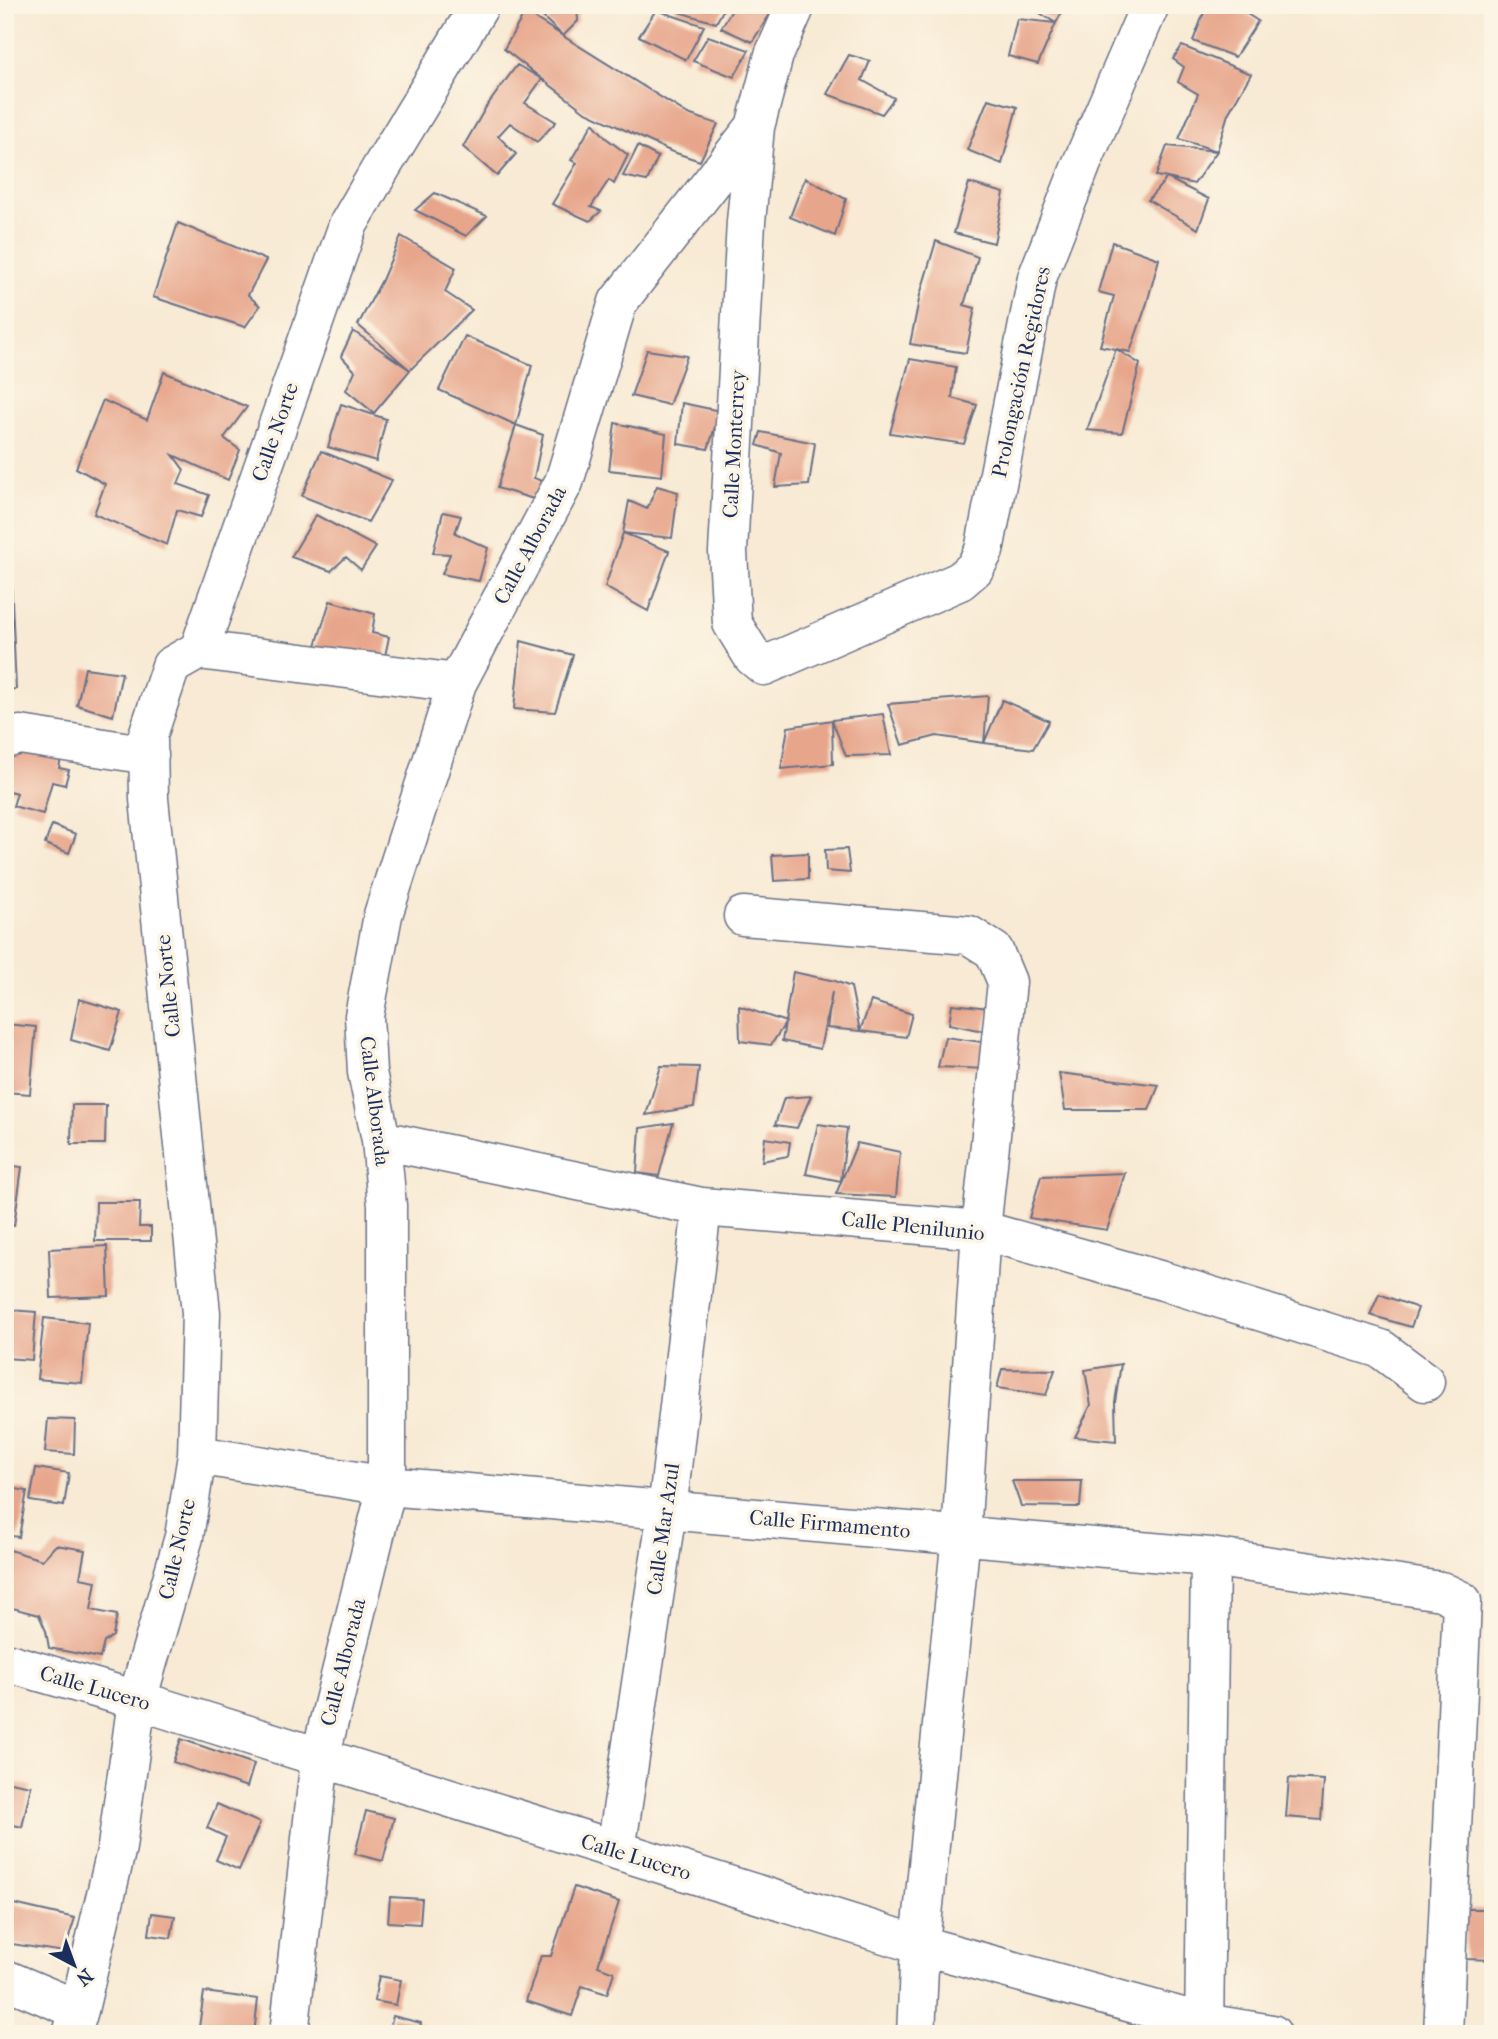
<svg xmlns="http://www.w3.org/2000/svg" width="1498" height="2039" font-family="'IM FELL French Canon',serif">
	<rect width="100%" height="100%" fill="#fcf5e5"/>
	<filter id="ink" filterUnits="userSpaceOnUse"><feTurbulence type="fractalNoise" baseFrequency=".0143" numOctaves="2"/><feDisplacementMap in="SourceGraphic" scale="14" xChannelSelector="R" yChannelSelector="G"/><feConvolveMatrix kernelMatrix="1 2 1 2 8 2 1 2 1" color-interpolation-filters="sRGB"/></filter>
	<filter id="wash" filterUnits="userSpaceOnUse"><feTurbulence type="fractalNoise" baseFrequency=".00686" numOctaves="4" result="noise"/><feDisplacementMap in="SourceGraphic" scale="28" xChannelSelector="R" yChannelSelector="G"/><feGaussianBlur stdDeviation="1.57" result="paint"/><feColorMatrix in="noise" values="0 0 0 0 0 0 0 0 0 0 0 0 0 0 0 0 0 1.4 0 .05"/><feComposite in="paint" operator="in"/></filter>
	<g filter="url(#wash)">
		<rect width="100%" height="100%" fill="#f8ead4"/>
		<g id="blocks">
			<path fill="#e7a68b" d="M530,5H577L578,21L563,36L688,114L718,124L700,161L670,151L584,111L542,79L525,103L556,122L537,142L510,123L498,136L516,154L497,176L463,147L486,107L517,65L542,79L504,49L525,12L563,36Z
				M678,5H726L716,23L675,11Z
				M735,5H776L752,42L721,28Z
				M1027,5H1066L1056,23Z
				M1207,5H1233L1258,21L1235,57L1193,41Z
				M656,10L704,26L686,60L639,36Z
				M1017,19L1056,23L1038,64L1008,56Z
				M708,36L749,50L734,77L693,61Z
				M1182,46L1251,74L1228,114L1217,151L1194,184L1167,178L1209,199L1198,229L1148,200L1167,178L1156,176L1167,146L1217,151L1179,139L1198,94L1178,82L1184,67L1173,59Z
				M849,55L870,61L862,80L894,98L882,114L827,94Z
				M988,99L1017,107L1002,164L967,150Z
				M593,123L606,138L628,155L614,184L609,180L591,207L601,211L590,221L552,204L577,163L571,160Z
				M638,146L658,157L647,181L623,176Z
				M805,178L846,199L835,236L790,217Z
				M969,183L1004,193L994,243L954,233Z
				M435,193L487,216L466,236L415,210Z
				M178,223L266,260L248,295L260,306L245,327L153,297Z
				M401,236L456,268L445,292L472,310L410,370L358,325L382,280Z
				M936,241L978,257L964,305L975,308L966,353L910,344L920,295Z
				M1112,242L1159,259L1147,303L1130,352L1116,349L1140,364L1122,433L1087,430L1116,349L1100,346L1114,296L1098,292Z
				M353,331L410,370L374,413L346,390L355,371L341,356Z
				M465,336L532,365L516,425L439,390Z
				M647,350L687,356L669,405L631,396Z
				M910,359L956,367L952,398L977,405L964,444L890,433Z
				M164,372L247,407L224,438L240,450L228,480L173,455L184,470L178,484L209,495L201,517L177,510L167,545L94,514L105,484L76,468L103,400L147,420Z
				M682,403L720,411L708,449L678,444Z
				M341,404L386,419L376,461L328,447Z
				M615,423L666,434L662,476L609,470Z
				M516,425L543,435L534,478L549,484L537,500L497,488Z
				M761,432L815,443L809,485L775,487L781,453L757,445Z
				M321,451L392,480L368,522L302,496Z
				M657,486L678,492L672,538L623,533L629,501L647,509Z
				M443,512L461,516L455,533L488,548L479,581L442,574L450,554L433,553Z
				M316,515L376,547L361,570L346,557L331,571L291,557Z
				M623,533L669,551L648,611L605,587Z
				M5,578H11L16,689L5,690Z
				M330,601L375,614L372,633L389,637L384,661L313,655Z
				M521,641L573,655L555,712L514,709Z
				M85,668L122,673L113,716L77,705Z
				M988,696L984,743L937,736L902,745L888,704Z
				M1002,700L1049,721L1033,749L984,743Z
				M883,714L891,755L846,756L832,720L833,764L781,769L788,727L832,720Z
				M13,740L62,753L59,768L69,770L65,785L52,782L43,814L13,806L17,793L5,790V771Z
				M52,825L76,834L69,853L45,844Z
				M847,849L850,873L826,871L825,850Z
				M808,853V879L774,881L772,855Z
				M5,870L12,871L6,900L5,899Z
				M793,972L835,981L851,987L860,1031L827,1028L832,992L820,1049L782,1041Z
				M79,999L122,1012L110,1051L71,1040Z
				M871,1001L912,1014L906,1037L860,1031Z
				M952,1004L991,1008L984,1031L949,1024Z
				M739,1006L786,1022L771,1045L740,1041Z
				M5,1024L36,1027L30,1094L5,1092Z
				M945,1037L989,1043L987,1069L938,1067Z
				M661,1066L699,1067L694,1107L646,1115Z
				M1059,1073L1159,1085L1149,1110H1065Z
				M811,1096L797,1128L775,1125L784,1098Z
				M72,1105H106L105,1144H71Z
				M673,1123L659,1176L637,1173L640,1128Z
				M818,1124L847,1128L841,1181L806,1174Z
				M765,1138L790,1142L788,1156L762,1161Z
				M857,1143L900,1152L896,1197L836,1194Z
				M5,1165L22,1167L14,1226L5,1225Z
				M1125,1173L1107,1230L1029,1218L1041,1176Z
				M96,1202H140L139,1227H151V1241H95Z
				M107,1246L109,1296L51,1298L49,1249Z
				M1379,1294L1418,1308L1411,1327L1370,1315Z
				M10,1310L36,1312L32,1360L5,1358V1336H8Z
				M44,1318L88,1323L82,1383L37,1379Z
				M1121,1364L1115,1402L1116,1441L1075,1437L1091,1405L1085,1370Z
				M1002,1369L1055,1370L1046,1395L997,1388Z
				M48,1419L75,1420L74,1454L45,1452Z
				M36,1468L69,1473L64,1506L30,1501Z
				M1012,1481H1082L1080,1507L1021,1506Z
				M5,1487L27,1491L19,1537L5,1535Z
				M56,1545L85,1550L80,1578L96,1581L91,1610L117,1615L113,1636L104,1642L100,1658L49,1648L46,1631L39,1615L5,1606V1565L10,1550L42,1560Z
				M181,1739L254,1764L247,1787L173,1762Z
				M1289,1778L1324,1780L1321,1820L1286,1817Z
				M5,1781L31,1786L22,1827L5,1823Z
				M217,1804L260,1823L239,1870L216,1860L226,1837L207,1828Z
				M366,1811L394,1818L383,1861L355,1854Z
				M574,1887L619,1902L598,1966L614,1972L607,1994L582,1986L572,2016L526,2001L541,1956H551Z
				M390,1897L422,1899L420,1924L388,1922Z
				M5,1902L75,1918L64,1952L5,1943Z
				M1466,1909H1493V1960L1465,1959Z
				M152,1913L175,1916L171,1938L149,1935Z
				M379,1976L401,1980L396,2005L374,2001Z
				M204,1992L258,1999L254,2034H198Z
				M393,2016L421,2023L419,2034H388Z"/>
		</g>
	</g>
	<g filter="url(#ink)">
		<use href="#blocks" fill-opacity="0" stroke="#687087" stroke-width="2"/>
		<g fill="none" stroke-linecap="round" stroke-linejoin="round">
			<defs>
				<path id="minor" d="M796,5L774,55L755,127L746,222L728,552L732,623L753,657L764,666L960,581L974,569L984,551L1037,278L1082,163L1150,5
					M199,650L457,683
					M5,739L20,735L149,755
					M743,916L969,935L994,951L1007,982L981,1230L961,1535L920,1945L916,2034
					M381,1140L702,1207L981,1230L1163,1281L1381,1349L1425,1382
					M197,1455L387,1486L1210,1557L1441,1591L1462,1601L1443,2034
					M5,1662L137,1700L920,1945L1204,2023L1272,2034
					M616,1850L667,1511L702,1207
					M5,1979L79,2010
					M72,2034L79,2010L117,1847L137,1700L184,1537L197,1455L201,1313L149,799L148,735L171,666L199,650L348,225L381,168L480,5
					M289,2034L320,1758L387,1486V1206L381,1140L367,1072L364,1016L383,915L457,683L564,482L618,302L755,127
					M1204,2034L1210,1557"/>
			</defs>
			<use href="#minor" stroke="#687087" stroke-width="41"/>
			<use href="#minor" stroke="#fff" stroke-width="38"/>
		</g>
	</g>
	<g text-anchor="middle" stroke-width="7" stroke-linejoin="round" paint-order="stroke">
		<g font-size="21" fill="#1b2f5e" stroke="#fcf5e5">
			<text transform="translate(1021 372) rotate(-78)" y="7">Prolongación Regidores</text>
			<text transform="translate(275 432) rotate(-71)" y="7">Calle Norte</text>
			<text transform="translate(734 444) rotate(-87)" y="7">Calle Monterrey</text>
			<text transform="translate(530 545) rotate(-62)" y="7">Calle Alborada</text>
			<text transform="translate(168 986) rotate(-96)" y="7">Calle Norte</text>
			<text transform="translate(375 1101) rotate(83)" y="7">Calle Alborada</text>
			<text transform="translate(913 1226) rotate(6)" y="7">Calle Plenilunio</text>
			<text transform="translate(830 1524) rotate(5)" y="7">Calle Firmamento</text>
			<text transform="translate(663 1529) rotate(-82)" y="7">Calle Mar Azul</text>
			<text transform="translate(177 1549) rotate(-77)" y="7">Calle Norte</text>
			<text transform="translate(343 1662) rotate(-76)" y="7">Calle Alborada</text>
			<text transform="translate(95 1688) rotate(16)" y="7">Calle Lucero</text>
			<text transform="translate(636 1857) rotate(17)" y="7">Calle Lucero</text>
		</g>
	</g>
	<rect width="1498" height="2039" fill="none" stroke="#fcf5e5" stroke-width="28"/>
	<g transform="translate(74 1965) rotate(139)" stroke="#fcf5e5" stroke-width="5" paint-order="stroke">
	<path d="M0-5L12 26L0 18L-12 26Z" fill="#1b2f5e"/>
	<text y="-10" font-size="19" font-weight="bold" text-anchor="middle" fill="#1b2f5e">N</text>
	</g>
</svg>
